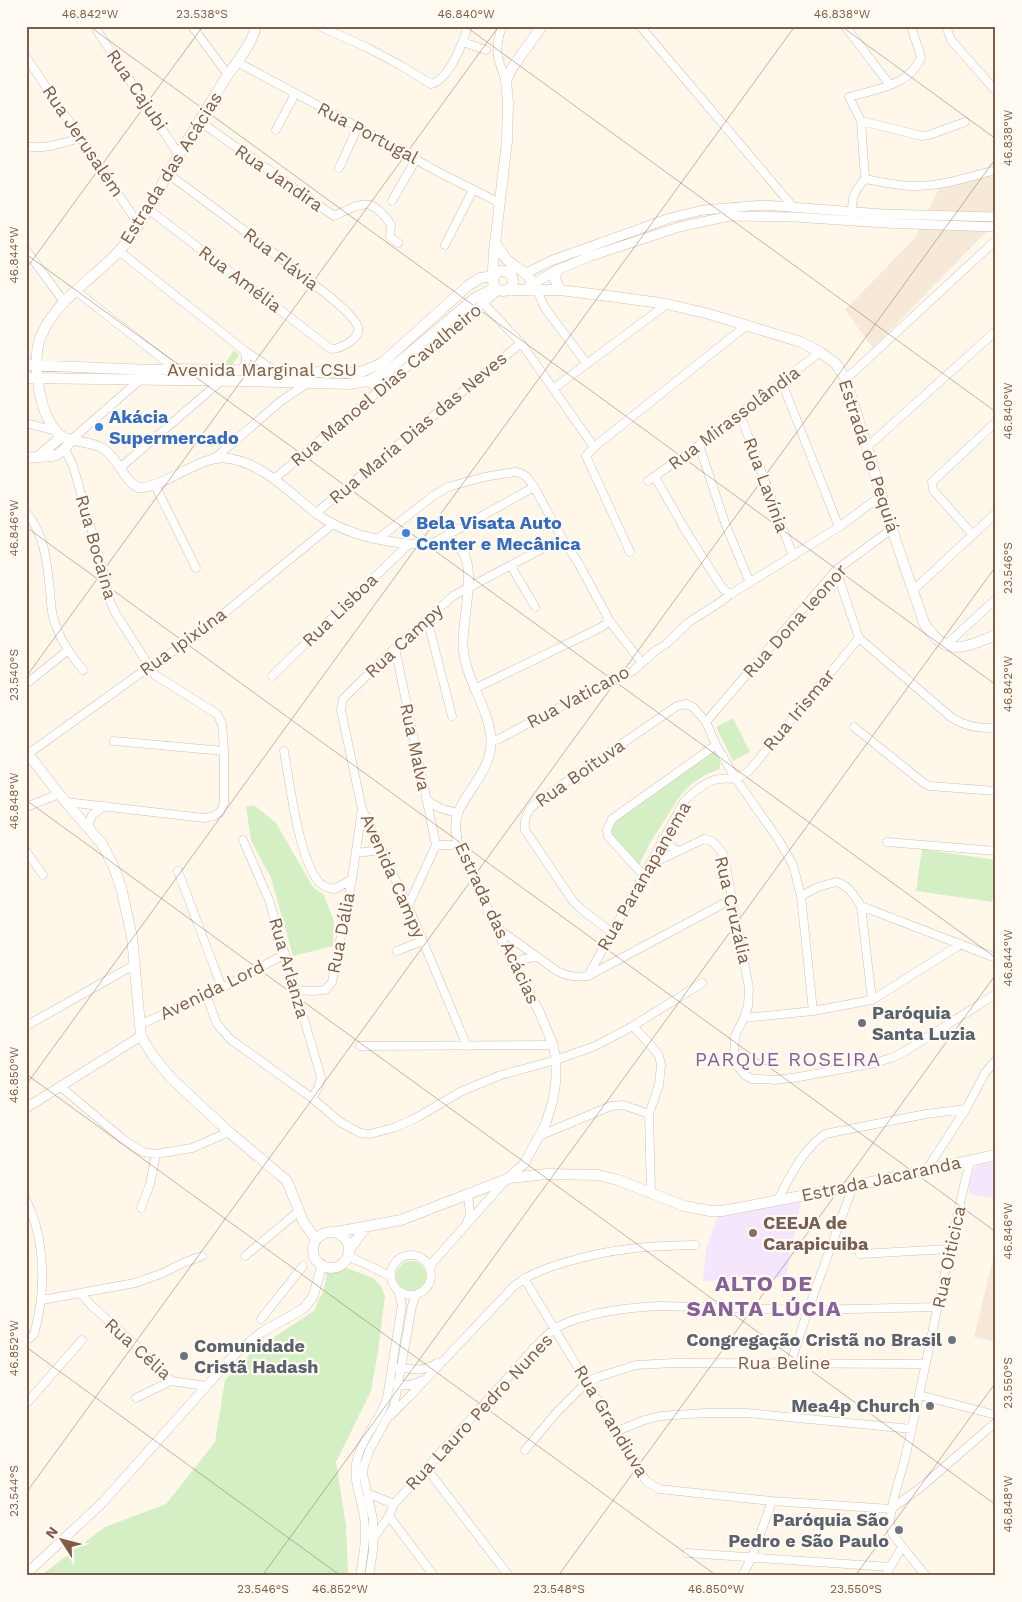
<svg xmlns="http://www.w3.org/2000/svg" width="1022" height="1602" font-family="'Work Sans',sans-serif">
	<rect width="100%" height="100%" fill="#fff7ea"/>
	<path fill="#f7e9d7" d="M996,174V228L984,234L873,348L845,310L915,238L939,188Z
		M996,1247V1342L974,1337Z"/>
	<path fill="#f4e6fc" d="M996,1162V1199L969,1194V1180L975,1167L980,1164Z
		M801,1200L786,1277L703,1281L706,1250L717,1217Z"/>
	<path fill="#d5efc5" d="M234,350L239,354L232,366H223Z
		M733,718L750,752L733,761L716,727Z
		M713,752L720,759V769L705,775L691,784L680,796L650,843L639,865L610,833L611,826L639,803Z
		M254,805L276,823L313,887L324,895L334,921L333,946L293,956L271,878L251,840L246,807Z
		M922,849L996,860V878L992,902L916,891Z
		M396 1276a15 15 0 1 1 30 0a15 15 0 1 1-30 0Z
		M339,1265L373,1278L381,1286L385,1296L378,1352L371,1391L336,1462L346,1525L348,1571L346,1576H40L105,1527L166,1504L215,1442L225,1380L253,1351L314,1311L324,1289L327,1272Z"/>
	<g fill="none" stroke-linecap="round" stroke-linejoin="round">
		<defs>
			<path id="minor" d="M94,26L179,155
				M192,26L228,75
				M319,26L366,47L400,65L431,84C449,80 463,43 468,26
				M502,26C494,51 497,58 506,81
				M640,26L794,208
				M845,26L890,85
				M946,26L951,40L996,91
				M463,42L486,50
				M26,57L139,225
				M237,62L358,127L440,173L500,203
				M199,121L334,216C362,203 371,195 391,225L390,237L398,243
				M861,121L922,136L929,135L965,122
				M276,130L295,94
				M26,146C44,150 63,143 80,138
				M339,168L358,127
				M865,179L861,121L849,97C876,89 910,86 921,57L911,26
				M865,179C882,182 898,186 915,186C943,186 969,177 996,170
				M392,201L416,159
				M148,209L331,349C340,349 361,339 358,327C354,313 312,283 299,273C256,239 212,206 168,174
				M852,217C852,198 852,194 865,179
				M445,245L473,190
				M26,250L64,302
				M119,251L245,351L275,371
				M76,291L176,369
				M537,291L545,308L587,364
				M484,304L521,343L594,447
				M242,370L246,361L245,351
				M846,379L996,240
				M782,383L839,527
				M553,389L667,304
				M740,414L793,556
				M26,423L56,431
				M71,440L141,379
				M699,445L725,523L750,583
				M867,447L996,331
				M65,449L73,466L105,577L109,599L116,614L155,675L217,714L222,724L224,751V803L220,812L214,816L204,818L66,802
				M215,458L281,401L308,383
				M121,467L222,380
				M655,477L687,533L723,589L731,594L839,527L882,495
				M274,479L499,290
				M648,481L699,445L820,352
				M155,485L196,568
				M26,512C45,535 47,562 50,591C51,599 51,609 53,617C59,638 69,653 83,670
				M316,513L521,343
				M973,535L933,490L932,482L996,422
				M379,538L433,496L448,487L484,477L515,472L520,473L527,477L534,487L562,538L579,564L607,616C609,624 603,626 596,630L474,689
				M435,542L534,487
				M630,552L586,456L594,447L747,325
				M511,566L535,607
				M836,570L859,638L952,718C966,726 980,730 996,727
				M912,590L920,584L996,513
				M427,618L452,716
				M608,619L641,662
				M946,645L996,599
				M395,648L436,845
				M272,676L409,544
				M26,684L67,651
				M706,722L836,570L892,529
				M854,727L925,784L930,786L996,791
				M114,741L224,751
				M491,741L499,739L538,718L633,671L655,651L666,644L689,622L722,601L730,594
				M284,751C290,784 298,855 318,881C322,886 328,888 335,889L352,879
				M28,754L149,667L195,637L333,524
				M736,779L749,771L859,638
				M426,798C435,808 445,810 458,813
				M26,807L59,794
				M88,827L92,815L104,806
				M662,839L677,851
				M243,840L269,900L321,1077L318,1088L312,1098
				M887,842L996,851
				M26,851L43,875
				M356,853L382,850
				M649,865L704,839L712,841L722,852L725,862L749,988L748,1006L744,1018L735,1036L734,1057L735,1063L745,1075L752,1079H761L775,1080L799,1077L875,1063L891,1058L904,1052L996,994
				M178,871L222,988
				M643,875L608,836L607,830L612,819L716,745
				M801,896L818,887L836,882C849,885 854,896 861,906L872,1000
				M408,906L436,845H458
				M861,906L996,958
				M497,928L557,971C568,977 576,977 588,976L732,899
				M611,932L581,909L573,901L525,830C523,809 535,804 550,793L677,706L686,704L693,707L706,722L716,745L736,779L778,839L793,865L801,896L813,1011
				M397,951L422,941
				M514,964L523,959L536,957
				M589,974L685,800C703,784 711,776 736,779
				M296,990L313,991L325,990L332,982L352,879L362,809
				M206,995L217,1024L230,1039L312,1098L340,1122L360,1133L370,1134L396,1127L416,1118L462,1091L501,1075L556,1060L595,1046L633,1026L702,983
				M744,1018L813,1011L872,1000L961,944
				M139,1025L222,988L285,954
				M26,1026L134,965
				M633,1026L655,1050L659,1056L661,1065L659,1085L649,1114L651,1192
				M360,1046L553,1045
				M467,1046L408,906L362,809L341,710L343,699L395,648L453,596L562,538
				M61,1087L124,1140L143,1152L156,1154L192,1148L229,1132
				M539,1136L611,1106L623,1105L649,1114
				M927,1169L966,1109L985,1073L996,1060
				M26,1200C46,1240 46,1293 34,1334L30,1338H26
				M777,1201C790,1177 802,1150 825,1134L926,1114L966,1109
				M141,1208L150,1184L156,1154
				M467,1223L470,1213L468,1196
				M860,1254L949,1249
				M391 1275a20 20 0 1 1 40 0a20 20 0 1 1-40 0Z
				M245,1256L298,1212
				M348,1256L391,1276
				M430,1270L433,1262L505,1181
				M524,1278L646,1481L659,1489L772,1501L891,1509L920,1488L996,1422
				M80,1293L93,1307L140,1349L171,1381L206,1386
				M42,1300L135,1283L163,1273L183,1263L202,1256
				M261,1319L303,1266
				M791,1362L808,1310L853,1186
				M398,1368C414,1369 424,1372 437,1363
				M394,1383C405,1386 412,1386 421,1381
				M919,1395L996,1415
				M136,1398L171,1381
				M26,1404L82,1340
				M391,1415L409,1397L514,1286C531,1273 549,1267 570,1261C614,1248 649,1246 695,1245
				M617,1431L645,1420L660,1416L706,1413H747L912,1429
				M525,1450L557,1412L587,1382L598,1377L636,1365L674,1363L925,1364
				M427,1469L509,1576
				M369,1494L394,1504
				M389,1516L434,1576
				M373,1539L389,1516L394,1504L538,1344C544,1338 550,1332 556,1328C582,1313 631,1307 660,1306L808,1310L938,1307
				M687,1553L890,1567
				M360,1576C363,1557 367,1537 364,1518C362,1500 353,1482 356,1464C360,1440 380,1421 387,1398L402,1305L398,1290
				M369,1576L373,1551V1519L363,1474L364,1465L370,1449L394,1406L412,1306L416,1295
				M742,1576L752,1557L772,1501
				M885,1576L902,1547
				M926,1576L893,1535C884,1517 901,1478 905,1458C928,1359 946,1259 970,1161"/>
			<path id="tertiary" d="M526,273L553,260L606,241L670,218L703,210L763,205L883,214L996,217
				M529,286L557,270L588,257L679,227L730,216L795,217L883,223L996,227
				M71,440C81,442 93,443 102,448C118,457 124,482 139,488C167,486 200,456 224,458C262,461 288,492 317,514C329,523 343,529 357,534C370,538 396,543 409,544C425,545 453,536 463,552C476,573 462,621 463,646C465,680 490,709 491,740C492,768 469,788 458,812C454,822 456,835 458,845L510,958L539,1011L553,1045L556,1060V1080L553,1100L546,1123L524,1164L507,1179
				M26,1108L141,1036
				M26,1574L102,1503L236,1353L262,1332L303,1309L313,1297L322,1266"/>
			<path id="secondary" d="M495,243C499,249 503,255 507,260C521,272 529,271 537,291
				M557,270L555,279L560,290
				M493 281a10 10 0 1 1 20 0a10 10 0 1 1-20 0Z
				M495,274L493,270L494,252L507,141L508,102L506,81L512,68L542,26
				M507,290H560L616,297L667,304L709,314L801,342L820,352L836,364L846,379L892,529L924,623C946,658 963,648 996,635
				M26,365L152,370L176,369L354,373L364,371L382,363L469,285L480,278L494,276
				M26,378L242,381L349,384L368,381L388,371L475,298L495,288
				M368,381L376,386H385
				M39,456L62,436
				M26,458C49,454 57,463 71,440C68,439 64,438 61,436C40,420 31,363 40,339C54,300 93,280 120,250C137,231 149,208 161,186C173,164 186,142 200,120C209,105 218,90 228,75C238,60 252,44 256,26
				M26,751L59,794L102,844L113,865L121,887L132,937L141,1036L153,1056L171,1078L229,1132L287,1181L303,1221L316,1240
				M336,1232L401,1220L510,1178L546,1174L598,1175L618,1180L684,1206L710,1211H722L853,1186L996,1155
				M313 1250a18 18 0 1 1 36 0a18 18 0 1 1-36 0Z
				M349,1250L366,1227"/>
		</defs>
		<use href="#minor" stroke="#d3bfad" stroke-width="9"/>
		<use href="#tertiary" stroke="#d3bfad" stroke-width="10"/>
		<use href="#secondary" stroke="#d9c1ac" stroke-width="11"/>
		<use href="#minor" stroke="#fff" stroke-width="8"/>
		<use href="#tertiary" stroke="#fff" stroke-width="9"/>
		<use href="#secondary" stroke="#fff" stroke-width="10"/>
	</g>
	<path fill="none" stroke="#7e5d49" stroke-width="1" stroke-opacity="0.45" d="M89,26L996,685M465,26L996,412M841,26L996,139M26,254L996,958M26,269L203,26M26,527L996,1232M26,677L499,26M26,800L996,1505M26,1074L717,1576M26,1085L795,26M26,1347L341,1576M26,1493L996,158M262,1576L996,566M558,1576L996,974M855,1576L996,1382"/>
	<g fill="#3f7fe0" stroke="#fffaf2" stroke-width="2">
		<circle cx="99" cy="427" r="5"/>
		<circle cx="406" cy="533" r="5"/>
	</g>
	<g fill="#6b7280" stroke="#fffaf2" stroke-width="2">
		<circle cx="862" cy="1023" r="5"/>
		<circle cx="952" cy="1340" r="5"/>
		<circle cx="184" cy="1356" r="5"/>
		<circle cx="930" cy="1406" r="5"/>
		<circle cx="899" cy="1530" r="5"/>
	</g>
	<circle fill="#8d6e63" stroke="#fffaf2" stroke-width="2" cx="753" cy="1233" r="5"/>
	<g text-anchor="middle" stroke-width="4.5" stroke-linejoin="round" paint-order="stroke">
		<g font-size="18" fill="#7e5d49" stroke="#fffaf2">
			<text transform="translate(137 90) rotate(56)" y="6">Rua Cajubi</text>
			<text transform="translate(368 133) rotate(28)" y="6">Rua Portugal</text>
			<text transform="translate(83 141) rotate(56)" y="6">Rua Jerusalém</text>
			<text transform="translate(171 168) rotate(-58)" y="6">Estrada das Acácias</text>
			<text transform="translate(279 178) rotate(35)" y="6">Rua Jandira</text>
			<text transform="translate(281 259) rotate(38)" y="6">Rua Flávia</text>
			<text transform="translate(240 279) rotate(37)" y="6">Rua Amélia</text>
			<text x="262" y="376">Avenida Marginal CSU</text>
			<text transform="translate(386 385) rotate(-40)" y="6">Rua Manoel Dias Cavalheiro</text>
			<text transform="translate(734 418) rotate(-37)" y="6">Rua Mirassolândia</text>
			<text transform="translate(418 428) rotate(-40)" y="6">Rua Maria Dias das Neves</text>
			<text transform="translate(869 456) rotate(72)" y="6">Estrada do Pequiá</text>
			<text transform="translate(766 485) rotate(70)" y="6">Rua Lavínia</text>
			<text transform="translate(96 547) rotate(74)" y="6">Rua Bocaina</text>
			<text transform="translate(340 610) rotate(-44)" y="6">Rua Lisboa</text>
			<text transform="translate(795 621) rotate(-48)" y="6">Rua Dona leonor</text>
			<text transform="translate(404 641) rotate(-43)" y="6">Rua Campy</text>
			<text transform="translate(183 642) rotate(-36)" y="6">Rua Ipixúna</text>
			<text transform="translate(578 697) rotate(-28)" y="6">Rua Vaticano</text>
			<text transform="translate(799 710) rotate(-50)" y="6">Rua Irismar</text>
			<text transform="translate(415 747) rotate(78)" y="6">Rua Malva</text>
			<text transform="translate(580 773) rotate(-35)" y="6">Rua Boituva</text>
			<text transform="translate(393 876) rotate(66)" y="6">Avenida Campy</text>
			<text transform="translate(644 876) rotate(-60)" y="6">Rua Paranapanema</text>
			<text transform="translate(733 910) rotate(77)" y="6">Rua Cruzália</text>
			<text transform="translate(497 923) rotate(65)" y="6">Estrada das Acácias</text>
			<text transform="translate(341 933) rotate(-79)" y="6">Rua Dália</text>
			<text transform="translate(289 968) rotate(74)" y="6">Rua Arlanza</text>
			<text transform="translate(212 990) rotate(-26)" y="6">Avenida Lord</text>
			<text transform="translate(881 1179) rotate(-12)" y="6">Estrada Jacaranda</text>
			<text transform="translate(949 1257) rotate(-78)" y="6">Rua Oiticica</text>
			<text transform="translate(138 1349) rotate(42)" y="6">Rua Célia</text>
			<text x="784" y="1369">Rua Beline</text>
			<text transform="translate(479 1412) rotate(-47)" y="6">Rua Lauro Pedro Nunes</text>
			<text transform="translate(611 1421) rotate(59)" y="6">Rua Grandiuva</text>
		</g>
		<g font-size="18" font-weight="bold" fill="#366cbe" stroke="#fffaf2" text-anchor="start">
			<text x="109" y="423">Akácia<tspan x="109" dy="21">Supermercado</tspan></text>
			<text x="416" y="529">Bela Visata Auto<tspan x="416" dy="21">Center e Mecânica</tspan></text>
		</g>
		<g font-size="18" font-weight="bold" fill="#5b616d" stroke="#fffaf2" text-anchor="end">
			<text x="872" y="1019" text-anchor="start">Paróquia<tspan x="872" dy="21">Santa Luzia</tspan></text>
			<text x="942" y="1346">Congregação Cristã no Brasil</text>
			<text x="194" y="1352" text-anchor="start">Comunidade<tspan x="194" dy="21">Cristã Hadash</tspan></text>
			<text x="920" y="1412">Mea4p Church</text>
			<text x="889" y="1526">Paróquia São<tspan x="889" dy="21">Pedro e São Paulo</tspan></text>
		</g>
		<g font-size="18" font-weight="bold" fill="#785e54" stroke="#fffaf2" text-anchor="start">
			<text x="763" y="1229">CEEJA de<tspan x="763" dy="21">Carapicuiba</tspan></text>
		</g>
		<g font-size="20" letter-spacing="1" fill="#886199" stroke="#fffaf2">
			<text x="788" y="1066">PARQUE ROSEIRA</text>
		</g>
		<g font-size="22" font-weight="bold" letter-spacing="1" fill="#886199" stroke="#fffaf2">
			<text x="764" y="1291">ALTO DE<tspan x="764" dy="25">SANTA LÚCIA</tspan></text>
		</g>
	</g>
	<rect width="1022" height="1602" fill="none" stroke="#fffaf2" stroke-width="55"/>
	<g transform="translate(62 1540) rotate(306)" stroke="#fffaf2" stroke-width="4" paint-order="stroke">
	<path d="M0-4L9 19L0 12L-9 19Z" fill="#7e5d49"/>
	<text y="-8" font-size="14" font-weight="bold" text-anchor="middle" fill="#7e5d49">N</text>
	</g>
	<rect x="28" y="28" width="966" height="1546" fill="none" stroke="#7e5d49" stroke-width="2"/>
	<g font-size="12" text-anchor="middle" fill="#7e5d49">
		<text x="90" y="18">46.842°W</text>
		<text x="202" y="18">23.538°S</text>
		<text x="466" y="18">46.840°W</text>
		<text x="842" y="18">46.838°W</text>
		<text transform="translate(1008 138) rotate(-90)" y="4">46.838°W</text>
		<text transform="translate(14 255) rotate(-90)" y="4">46.844°W</text>
		<text transform="translate(1008 411) rotate(-90)" y="4">46.840°W</text>
		<text transform="translate(14 528) rotate(-90)" y="4">46.846°W</text>
		<text transform="translate(1008 568) rotate(-90)" y="4">23.546°S</text>
		<text transform="translate(14 675) rotate(-90)" y="4">23.540°S</text>
		<text transform="translate(1008 684) rotate(-90)" y="4">46.842°W</text>
		<text transform="translate(14 801) rotate(-90)" y="4">46.848°W</text>
		<text transform="translate(1008 958) rotate(-90)" y="4">46.844°W</text>
		<text transform="translate(14 1075) rotate(-90)" y="4">46.850°W</text>
		<text transform="translate(1008 1231) rotate(-90)" y="4">46.846°W</text>
		<text transform="translate(14 1348) rotate(-90)" y="4">46.852°W</text>
		<text transform="translate(1008 1383) rotate(-90)" y="4">23.550°S</text>
		<text transform="translate(14 1491) rotate(-90)" y="4">23.544°S</text>
		<text transform="translate(1008 1504) rotate(-90)" y="4">46.848°W</text>
		<text x="263" y="1593">23.546°S</text>
		<text x="340" y="1593">46.852°W</text>
		<text x="559" y="1593">23.548°S</text>
		<text x="716" y="1593">46.850°W</text>
		<text x="856" y="1593">23.550°S</text>
	</g>
</svg>
